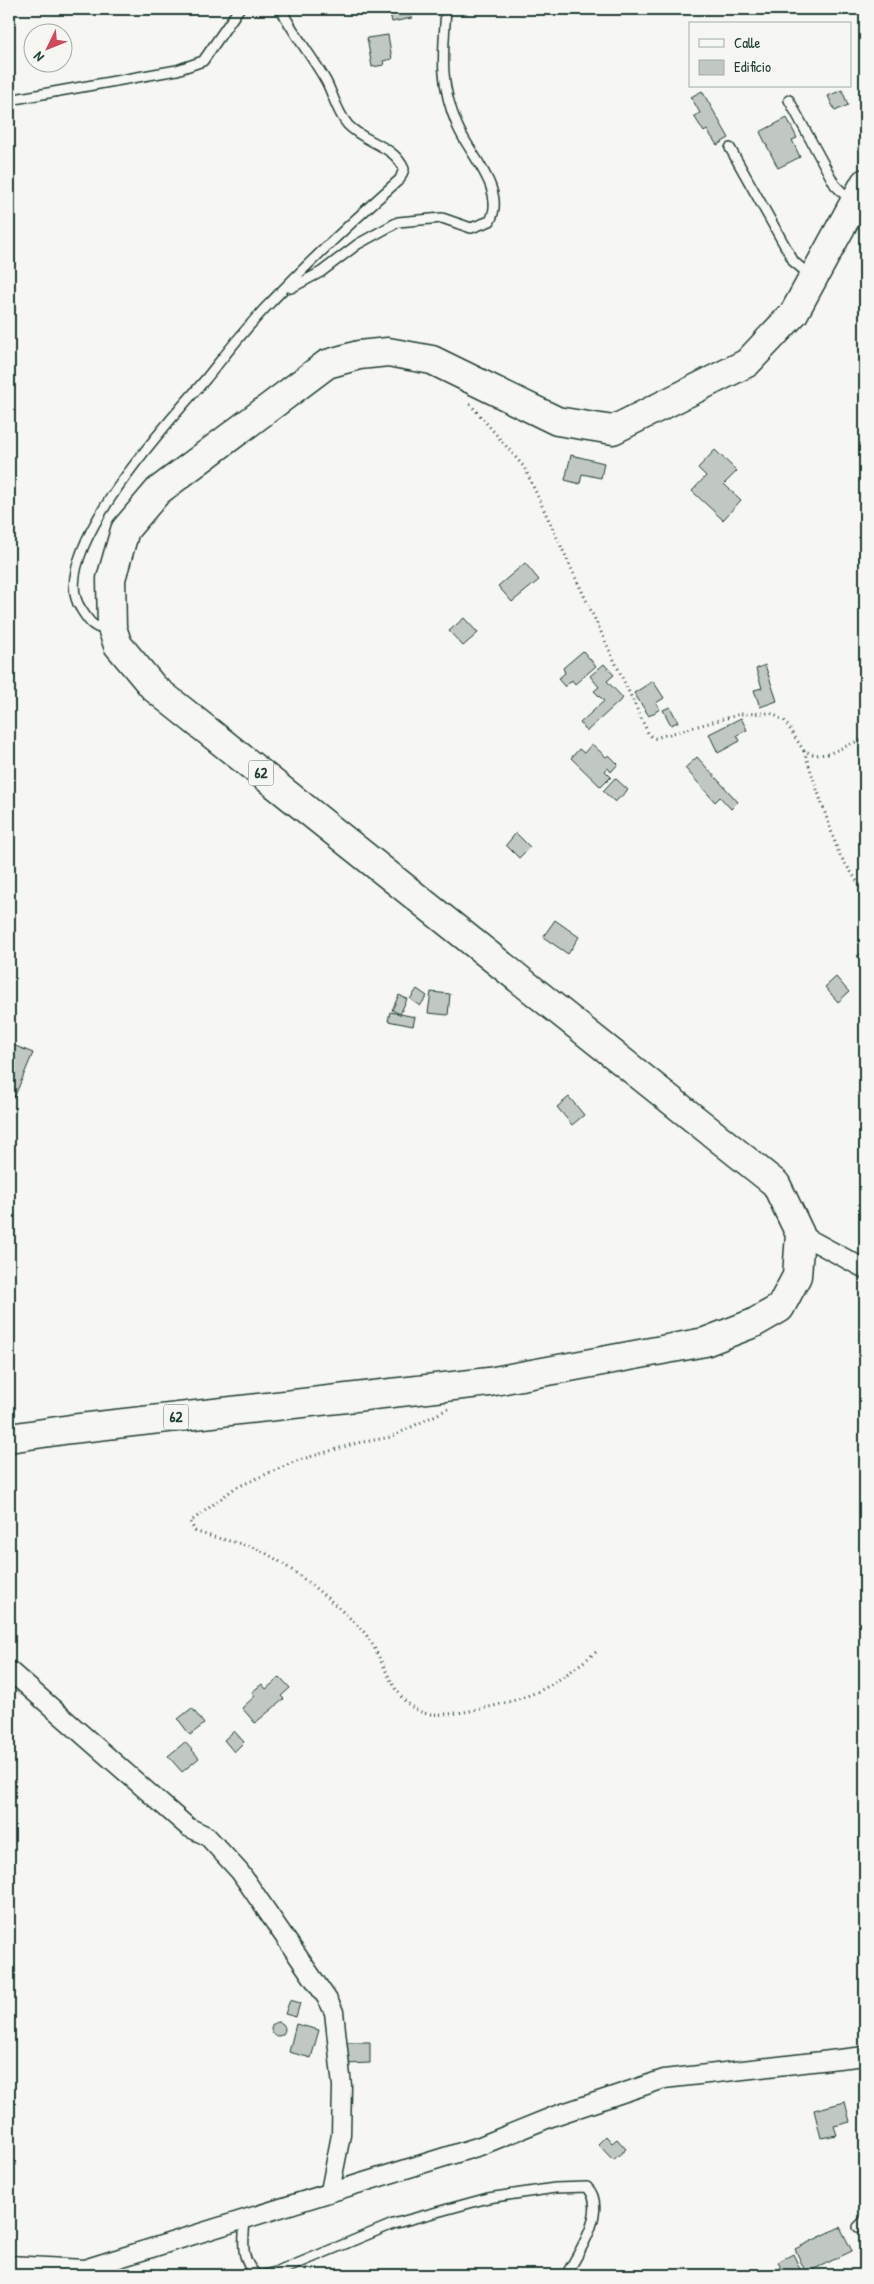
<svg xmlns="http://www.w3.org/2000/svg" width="874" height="2284" font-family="'Patrick Hand',sans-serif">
	<rect width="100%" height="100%" fill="#f6f6f2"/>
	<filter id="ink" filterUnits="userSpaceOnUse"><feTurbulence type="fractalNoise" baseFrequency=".02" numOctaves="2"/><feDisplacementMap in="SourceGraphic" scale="10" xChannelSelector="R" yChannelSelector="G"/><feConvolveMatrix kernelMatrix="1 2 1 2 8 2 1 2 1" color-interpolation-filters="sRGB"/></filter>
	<g filter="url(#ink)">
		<path fill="#c1c8c3" stroke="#1f3d34" d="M389,9H410L412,18L392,22Z
			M388,35L392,59L383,61L384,65L372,67L367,38Z
			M842,90L848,105L835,111L828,96Z
			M702,91L729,138L717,145L707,130L704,132L694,116L700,113L691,97Z
			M787,118L797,138L792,140L800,157L778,168L760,132Z
			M715,450L737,471L724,484L741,500L723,520L692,491L706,476L698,468Z
			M571,455L604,463L601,478L582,474L580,484L565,480Z
			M525,563L539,580L512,602L498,586Z
			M464,618L478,633L463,646L449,631Z
			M583,651L596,666L575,684L572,680L565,687L558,679L565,673L563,668Z
			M604,664L614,675L607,681L623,698L587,731L580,723L604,701L594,691L599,687L590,676Z
			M765,665L777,701L760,707L754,690L762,688L756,669Z
			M653,681L664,698L656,703L660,709L649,716L634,693Z
			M670,707L678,722L671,725L663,710Z
			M741,718L747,730L737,735L740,741L718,753L709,734Z
			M592,744L606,757L609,755L618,764L611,772L608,768L605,771L611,777L601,787L571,758L579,749L584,753Z
			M697,757L738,802L731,809L720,797L715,802L685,768Z
			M615,778L628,790L615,802L603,791Z
			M516,833L530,847L519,858L506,845Z
			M555,920L579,937L568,954L543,937Z
			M865,949V965L857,956Z
			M836,977L849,992L838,1002L825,987Z
			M417,989L427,996L420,1006L410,999Z
			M431,992L450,994L448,1015L428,1013Z
			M399,995L407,999L400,1014L392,1010Z
			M390,1012L415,1017L413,1026L388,1021Z
			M13,1045L33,1053L14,1098L9,1096V1055Z
			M569,1097L584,1115L572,1125L557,1107Z
			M280,1677L290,1688L281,1696L284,1699L255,1723L242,1708L255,1696L252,1692L262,1684L266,1689Z
			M192,1708L204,1724L190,1735L178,1719Z
			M234,1731L244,1742L234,1752L224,1740Z
			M185,1742L199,1758L182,1772L168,1756Z
			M290,2000L300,2003L296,2017L285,2014Z
			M271 2029a7 7 0 1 1 14 0a7 7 0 1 1-14 0Z
			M296,2024L319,2030L311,2058L289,2052Z
			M345,2042H370V2063L345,2064Z
			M845,2102L850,2122L834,2126L837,2135L821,2138L814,2110Z
			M606,2136L612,2143L617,2139L626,2149L613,2160L598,2144Z
			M840,2227L852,2251L806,2273L795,2249Z
			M793,2254L802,2273L797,2275H774L772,2272L781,2268L778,2262Z"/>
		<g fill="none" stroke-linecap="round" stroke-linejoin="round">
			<defs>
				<path id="lane" d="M9,100L177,70L203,61L239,9
					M789,100L835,185L852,202
					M730,148L794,262L811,276
					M291,288L321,272L358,244L398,222L442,218L471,228L490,221C507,190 468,153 457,125C439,82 443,54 446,9
					M109,628C94,631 88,620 81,609C44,556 171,419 205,380C226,354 247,326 271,302C312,259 356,218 400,179L404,169C394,145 365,143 348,125C336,111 334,96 326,81C312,56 294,35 281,9
					M245,2218C244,2240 239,2260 257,2275
					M858,2227L865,2220
					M264,2275L280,2271L393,2224L488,2198L555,2188L587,2187C609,2209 578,2254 566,2275"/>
				<path id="street" d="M800,1234L865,1269
					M9,1670L188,1827L207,1836L240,1872L328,2000L334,2012L342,2086L341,2135L330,2191
					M9,2265L84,2269L480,2146L554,2116L664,2079L865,2056"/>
				<path id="primary" d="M9,1438L71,1429L489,1382L705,1342L754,1323L780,1308L797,1276L800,1234L776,1184L154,688L118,645L112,628L111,579L125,530L158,491L327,364L359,355L388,352L432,360L557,421L613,430L747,363L794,313L865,183"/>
			</defs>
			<use href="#lane" stroke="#1f3d34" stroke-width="12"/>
			<use href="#street" stroke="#1f3d34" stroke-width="21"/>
			<use href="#primary" stroke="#1f3d34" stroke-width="31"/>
			<path stroke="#1f3d34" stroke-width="3" stroke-dasharray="1 4" stroke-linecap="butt" d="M470,404L524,467L649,735L655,738L741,714L770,713L784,720L804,751L815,755L828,754L865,738
				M804,751L839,854L865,893
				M448,1409L391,1437L357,1443L296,1461L235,1488L190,1522L195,1531C215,1539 236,1541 257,1549C284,1560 340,1607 362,1630C379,1648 388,1686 408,1704C411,1706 417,1711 421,1712C444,1721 516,1702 539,1691C560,1681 580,1664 599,1650"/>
			<use href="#lane" stroke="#f6f6f2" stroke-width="9"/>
			<use href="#street" stroke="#f6f6f2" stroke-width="18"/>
			<use href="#primary" stroke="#f6f6f2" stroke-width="28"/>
		</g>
	</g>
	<g text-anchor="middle" stroke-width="4.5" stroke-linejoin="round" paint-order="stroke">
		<g fill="#f6f6f2" stroke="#60746d" stroke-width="1">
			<rect x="248.5" y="760.5" width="25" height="25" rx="4"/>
			<rect x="163.5" y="1404.5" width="25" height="25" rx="4"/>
		</g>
		<g font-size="15" font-weight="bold" fill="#1f3d34">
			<text x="261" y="778">62</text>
			<text x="176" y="1422">62</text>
		</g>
	</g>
	<rect width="874" height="2284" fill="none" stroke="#f6f6f2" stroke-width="30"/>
	<rect x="15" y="15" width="844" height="2254" fill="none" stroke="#1f3d34" stroke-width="2" filter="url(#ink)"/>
	<rect x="689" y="22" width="162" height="65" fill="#f6f6f2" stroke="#a0aca6"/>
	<rect x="699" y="39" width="25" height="8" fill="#f6f6f2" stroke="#a0aca6"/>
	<text x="734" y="48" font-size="15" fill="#1f3d34">Calle</text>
	<rect x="699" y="60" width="25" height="15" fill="#c1c8c3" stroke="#a0aca6"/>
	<text x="734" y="72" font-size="15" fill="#1f3d34">Edificio</text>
	<g transform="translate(48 48) rotate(227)"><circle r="24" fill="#f6f6f2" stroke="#a0aca6"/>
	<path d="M0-4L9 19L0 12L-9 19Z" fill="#d1495b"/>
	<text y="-8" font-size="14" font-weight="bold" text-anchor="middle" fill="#1f3d34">N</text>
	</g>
</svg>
